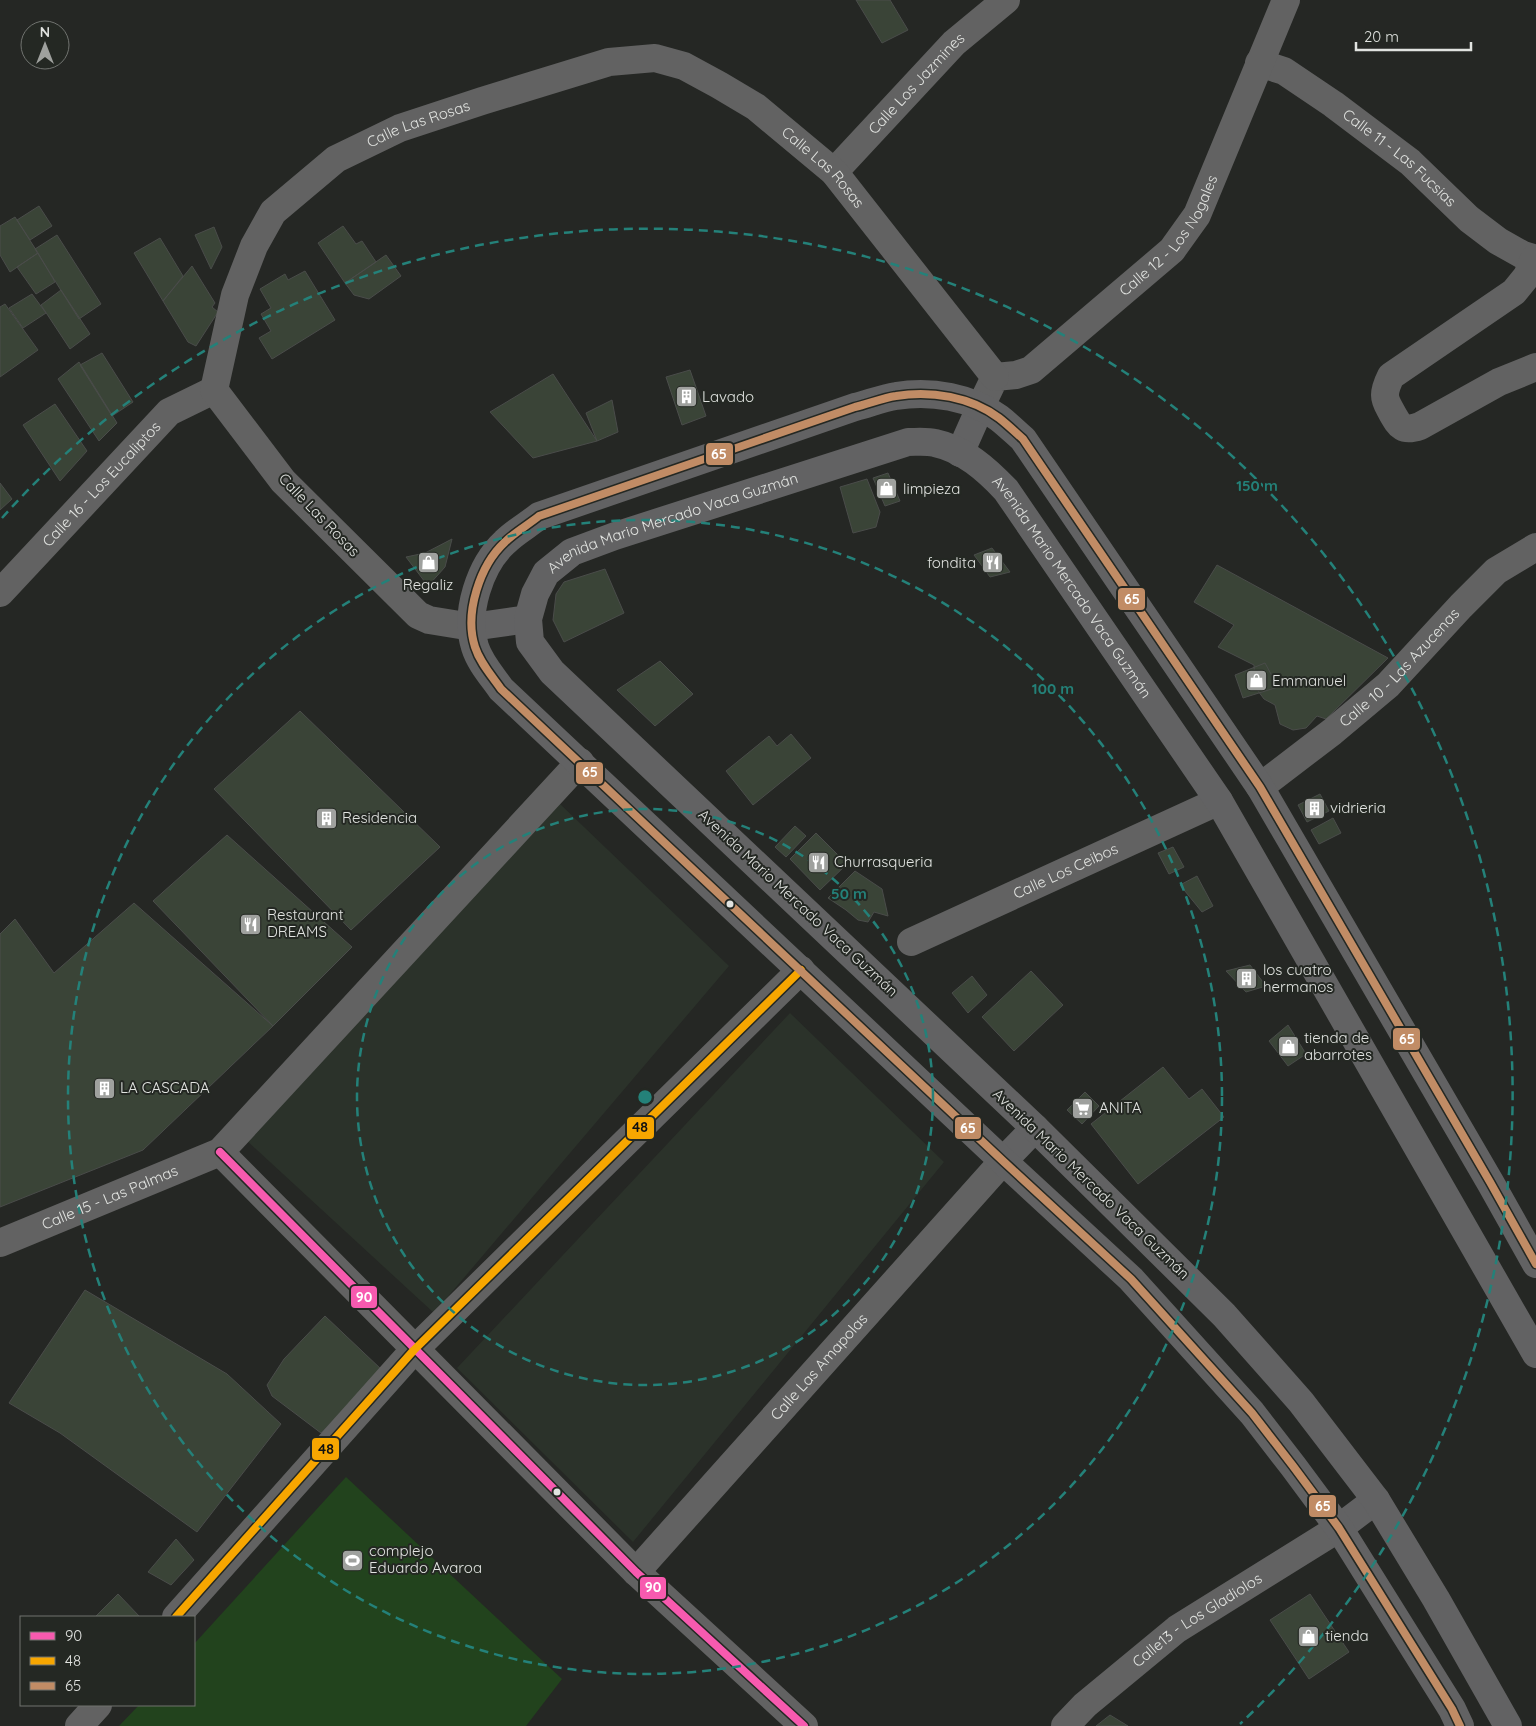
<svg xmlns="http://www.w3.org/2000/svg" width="1536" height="1726" font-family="Quicksand,sans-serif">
	<rect width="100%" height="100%" fill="#252724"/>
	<path fill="#2b322a" d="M560,804L729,966L434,1313L246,1140Z
		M790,1013L944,1162L633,1542L457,1368Z"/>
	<path fill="#22431d" d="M346,1477L562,1679L526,1726H119L139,1705H194V1644Z"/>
	<path fill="#3a4437" stroke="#4a4c4a" d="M856,0H890L908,30L882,43Z
		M39,206L52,226L30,240L17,220Z
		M15,217L38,253L10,272L0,255V226Z
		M343,226L356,244L362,241L376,262L345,283L318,243Z
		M214,227L222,247L211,269L195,235Z
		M57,235L101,304L79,319L35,249Z
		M160,238L183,276L163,301L134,253Z
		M38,253L55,282L36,294L17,267Z
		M386,255L401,276L369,299L354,295L345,283Z
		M192,266L215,303L212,307L218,312L196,346L188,342L163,301Z
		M305,271L335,320L272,359L259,338L271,331L261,314L271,308L260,289L285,274L288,280Z
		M61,290L90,334L70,349L41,305Z
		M32,294L46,313L23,328L9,308Z
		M5,304L38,350L0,377V307Z
		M102,353L133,402L112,416L80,365Z
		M79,362L117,423L99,441L58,379Z
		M690,370L706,416L682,425L666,377Z
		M553,374L597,441L533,458L490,412Z
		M612,400L618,432L597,441L586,413Z
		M55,404L87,451L60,481L23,425Z
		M888,473L900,501L885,506L873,478Z
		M867,479L880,512L876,527L853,533L840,487Z
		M0,483L12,499L0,510Z
		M452,539L445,567L428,586L406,557L425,553Z
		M992,548L1010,572L990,577L974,555Z
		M1217,565L1388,658L1326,719L1317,716L1306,728L1293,730L1280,724L1275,705L1264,699L1255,687L1254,665L1218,647L1234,625L1194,602Z
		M605,569L624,613L564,642L553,620L556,594L564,582Z
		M660,661L693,694L655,726L617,690Z
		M1265,663L1278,687L1243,698L1235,675Z
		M300,711L440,847L351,930L214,789Z
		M791,734L811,758L753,805L726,771L769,736L777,746Z
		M1320,794L1329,811L1307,822L1298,805Z
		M1333,818L1341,833L1319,844L1311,830Z
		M795,826L806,836L786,857L775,847Z
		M816,833L847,864L820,890L790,859Z
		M227,835L352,947L273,1026L153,901Z
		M1173,847L1184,867L1169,874L1158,853Z
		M855,871L882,889L888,916L874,912L868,922L858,920L846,910L828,898Z
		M1197,876L1213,906L1202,912L1180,885Z
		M134,903L273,1026L143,1150L0,1207V934L15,919L54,973Z
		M1250,965L1266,986L1246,992L1226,971Z
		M1031,971L1063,1005L1014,1051L982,1017Z
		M972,976L987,995L968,1013L952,993Z
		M1288,1025L1306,1054L1288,1066L1269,1041Z
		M1163,1067L1189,1099L1202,1089L1224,1117L1138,1184L1091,1124Z
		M1085,1092L1099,1106L1082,1124L1067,1110Z
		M85,1290L227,1374L281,1424L197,1532L60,1433L9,1403Z
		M325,1316L382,1370L321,1433L272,1396L267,1385L284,1359Z
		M176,1539L194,1560L171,1585L148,1572Z
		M118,1594L140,1617H95Z
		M1310,1594L1349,1652L1309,1679L1270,1620Z
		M1110,1715L1128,1726H1096Z"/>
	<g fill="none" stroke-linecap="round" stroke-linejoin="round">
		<g stroke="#626262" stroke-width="28">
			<path id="s1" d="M1259,63L1284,71L1333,104L1410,162L1469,219L1498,241L1523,255L1536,259"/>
			<path id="s2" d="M834,172L954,43L1006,0"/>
			<path d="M1534,259L1527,276L1514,292L1391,376C1388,382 1385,388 1385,395C1385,402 1389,407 1392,413C1400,427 1403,432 1420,426L1499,382L1536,367"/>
			<path id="s3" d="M980,408L995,377L1016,375L1031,370L1172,250L1197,215L1286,0"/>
			<path id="s4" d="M0,593L169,412L214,390"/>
			<path id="s5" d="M472,627L429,620L418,615L283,481L214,390L235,295L254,246L273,212L336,159L400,128L482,101L609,62L655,58L684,66L719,85L756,107L834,172L995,377"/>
			<path id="s6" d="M1260,787L1332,732L1388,685L1461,606L1496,571L1536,547"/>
			<path id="s7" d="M911,942L1219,801"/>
			<path d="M220,1152L636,1572L804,1726"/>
			<path id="s8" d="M0,1243L220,1152L580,762"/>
			<path id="s9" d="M636,1572L1003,1161"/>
			<path d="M176,1617L414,1350L801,970"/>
			<path d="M79,1726L98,1705"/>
			<path id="s10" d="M1065,1726L1085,1705L1177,1629L1339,1528"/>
		</g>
		<g stroke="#626263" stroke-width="28">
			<path d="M960,453L980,408"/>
			<path d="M472,627L528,619"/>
			<path d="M1003,1161L1035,1128"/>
			<path d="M1339,1528L1376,1500"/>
			<path d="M1460,1726L1452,1709L1339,1528L1293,1466L1252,1413L1131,1279L1003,1161L501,689C492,676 480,663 475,647C464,613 480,565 505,542C515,532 528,525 539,516L855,407C868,404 882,398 896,396C931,390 971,397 999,418C1008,425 1015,432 1023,439L1260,787L1490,1182L1536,1264"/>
			<path id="s11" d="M1508,1726L1436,1599L1376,1500L1301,1402L1224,1315L1035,1128L552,672L530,642L528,619L535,594L546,573L572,552L615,536L908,442C917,442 927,441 935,443C964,449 987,470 1006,490L1219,801L1536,1354"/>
		</g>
		<defs>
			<path id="bus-1" d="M220,1152L636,1572L804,1726"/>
			<path id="bus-2" d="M176,1617L414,1350L801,970"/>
			<path id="bus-3" d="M1460,1726L1452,1709L1339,1528L1293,1466L1252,1413L1131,1279L1003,1161L501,689C492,676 480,663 475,647C464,613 480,565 505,542C515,532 528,525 539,516L855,407C868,404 882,398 896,396C931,390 971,397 999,418C1008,425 1015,432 1023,439L1260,787L1490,1182L1536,1264"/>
		</defs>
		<use href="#bus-1" stroke="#242823" stroke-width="11"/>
		<use href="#bus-2" stroke="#242823" stroke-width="11"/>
		<use href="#bus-3" stroke="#242823" stroke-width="11"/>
		<use href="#bus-1" stroke="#f75aaf" stroke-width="8"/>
		<use href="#bus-2" stroke="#f7a600" stroke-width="8"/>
		<use href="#bus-3" stroke="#c18c65" stroke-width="8"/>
	</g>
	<g fill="none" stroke="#248179" stroke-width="2.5" stroke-dasharray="9 6">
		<circle cx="645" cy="1097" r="288"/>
		<circle cx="645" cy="1097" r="577"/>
		<path d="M2 518A865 865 0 1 1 1240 1724"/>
	</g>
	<defs>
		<symbol id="building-square" viewBox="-11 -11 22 22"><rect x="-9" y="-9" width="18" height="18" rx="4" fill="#9fa19e" stroke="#242823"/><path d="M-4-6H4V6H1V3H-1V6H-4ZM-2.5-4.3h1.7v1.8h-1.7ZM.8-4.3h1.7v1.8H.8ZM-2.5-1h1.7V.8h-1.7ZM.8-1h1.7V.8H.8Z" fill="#fff"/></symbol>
		<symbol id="shop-square" viewBox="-11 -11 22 22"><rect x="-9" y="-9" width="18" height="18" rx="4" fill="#9fa19e" stroke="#242823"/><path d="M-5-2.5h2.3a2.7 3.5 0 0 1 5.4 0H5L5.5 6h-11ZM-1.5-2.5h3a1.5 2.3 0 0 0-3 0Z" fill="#fff"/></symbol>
		<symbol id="restaurant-square" viewBox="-11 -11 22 22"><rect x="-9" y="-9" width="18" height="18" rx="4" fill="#9fa19e" stroke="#242823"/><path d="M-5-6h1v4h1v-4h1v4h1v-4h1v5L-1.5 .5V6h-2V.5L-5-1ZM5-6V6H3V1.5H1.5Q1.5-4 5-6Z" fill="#fff"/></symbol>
		<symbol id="supermarket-square" viewBox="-11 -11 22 22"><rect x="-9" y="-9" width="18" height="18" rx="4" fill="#9fa19e" stroke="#242823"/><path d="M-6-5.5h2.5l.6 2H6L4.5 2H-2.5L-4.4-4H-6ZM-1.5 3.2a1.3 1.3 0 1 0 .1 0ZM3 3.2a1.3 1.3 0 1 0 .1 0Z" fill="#fff"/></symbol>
		<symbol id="stadium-square" viewBox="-11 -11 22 22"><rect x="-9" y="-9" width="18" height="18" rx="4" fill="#9fa19e" stroke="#242823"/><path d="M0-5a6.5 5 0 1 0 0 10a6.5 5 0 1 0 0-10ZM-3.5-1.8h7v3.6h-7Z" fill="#fff"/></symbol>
	</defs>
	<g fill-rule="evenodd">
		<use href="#building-square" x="674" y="384" width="25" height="25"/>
		<use href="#shop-square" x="874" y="476" width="25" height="25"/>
		<use href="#shop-square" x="416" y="550" width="25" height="25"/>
		<use href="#restaurant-square" x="980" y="550" width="25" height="25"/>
		<use href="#shop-square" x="1244" y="668" width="25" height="25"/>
		<use href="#building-square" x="1302" y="796" width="25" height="25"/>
		<use href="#building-square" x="314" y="806" width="25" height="25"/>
		<use href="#restaurant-square" x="806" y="850" width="25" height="25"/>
		<use href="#restaurant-square" x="238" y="912" width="25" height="25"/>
		<use href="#building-square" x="1234" y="966" width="25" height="25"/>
		<use href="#shop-square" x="1276" y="1034" width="25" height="25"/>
		<use href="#building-square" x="92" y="1076" width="25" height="25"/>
		<use href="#supermarket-square" x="1070" y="1096" width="25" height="25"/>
		<use href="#stadium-square" x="340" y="1548" width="25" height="25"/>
		<use href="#shop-square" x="1296" y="1624" width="25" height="25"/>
	</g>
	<g fill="#e1e3e0" stroke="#242823" stroke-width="2">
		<circle cx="730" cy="904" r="4.5"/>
		<circle cx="557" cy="1492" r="4.5"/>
	</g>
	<g text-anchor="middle" stroke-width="4" stroke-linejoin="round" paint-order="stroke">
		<g font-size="15" fill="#e1e3e0" stroke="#242823">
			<text dy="5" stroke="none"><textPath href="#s2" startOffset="121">Calle Los Jazmines</textPath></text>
			<text dy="5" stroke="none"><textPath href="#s5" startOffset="721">Calle Las Rosas</textPath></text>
			<text dy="5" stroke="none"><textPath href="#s1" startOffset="171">Calle 11 - Las Fucsias</textPath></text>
			<text dy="5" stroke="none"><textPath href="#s5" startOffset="1171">Calle Las Rosas</textPath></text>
			<text dy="5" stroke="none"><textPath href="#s3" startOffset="266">Calle 12 - Los Nogales</textPath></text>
			<text dy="5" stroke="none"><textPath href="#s4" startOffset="149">Calle 16 - Los Eucaliptos</textPath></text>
			<text transform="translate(319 515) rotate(46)" y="5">Calle Las Rosas</text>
			<text dy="5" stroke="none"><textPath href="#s11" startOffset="1679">Avenida Mario Mercado Vaca Guzmán</textPath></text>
			<text dy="5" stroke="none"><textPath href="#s11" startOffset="2159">Avenida Mario Mercado Vaca Guzmán</textPath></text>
			<text dy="5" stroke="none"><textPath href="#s6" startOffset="184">Calle 10 - Las Azucenas</textPath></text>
			<text dy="5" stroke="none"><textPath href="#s7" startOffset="170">Calle Los Ceibos</textPath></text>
			<text transform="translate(798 903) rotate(43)" y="5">Avenida Mario Mercado Vaca Guzmán</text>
			<text transform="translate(1091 1184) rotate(44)" y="5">Avenida Mario Mercado Vaca Guzmán</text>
			<text dy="5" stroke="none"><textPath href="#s8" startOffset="119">Calle 15 - Las Palmas</textPath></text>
			<text dy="5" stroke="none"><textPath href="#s9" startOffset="275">Calle Las Amapolas</textPath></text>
			<text dy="5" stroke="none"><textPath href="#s10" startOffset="170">Calle13 - Los Gladiolos</textPath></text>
		</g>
		<g font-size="15" fill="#e1e3e0" stroke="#242823" text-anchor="start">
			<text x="702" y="402">Lavado</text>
			<text x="903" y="494">limpieza</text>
			<text x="976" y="568" text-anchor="end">fondita</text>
			<text x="428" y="590" text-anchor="middle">Regaliz</text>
			<text x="1272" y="686">Emmanuel</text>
			<text x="1330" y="813">vidrieria</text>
			<text x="342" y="823">Residencia</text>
			<text x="834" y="867">Churrasqueria</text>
			<text x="267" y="920">Restaurant<tspan x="267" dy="17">DREAMS</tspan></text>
			<text x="1263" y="975">los cuatro<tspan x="1263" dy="17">hermanos</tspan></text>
			<text x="1304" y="1043">tienda de<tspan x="1304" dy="17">abarrotes</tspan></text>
			<text x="120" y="1093">LA CASCADA</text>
			<text x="1099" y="1113">ANITA</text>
			<text x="369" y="1556">complejo<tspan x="369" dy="17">Eduardo Avaroa</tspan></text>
			<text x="1325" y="1641">tienda</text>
		</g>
	</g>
	<circle cx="645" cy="1097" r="8" fill="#248179" stroke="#242823" stroke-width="2.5"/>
	<g font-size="15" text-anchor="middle" font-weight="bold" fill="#248179" stroke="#242823" stroke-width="4" stroke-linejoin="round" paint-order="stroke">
		<text x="1257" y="491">150 m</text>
		<text x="1053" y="694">100 m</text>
		<text x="849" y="899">50 m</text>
	</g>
	<g stroke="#242823" stroke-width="2">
		<rect x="705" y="442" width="29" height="24" rx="5" fill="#c18c65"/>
		<rect x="1117" y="587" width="29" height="24" rx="5" fill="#c18c65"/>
		<rect x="575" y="761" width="29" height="24" rx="5" fill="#c18c65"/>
		<rect x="1392" y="1027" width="29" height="24" rx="5" fill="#c18c65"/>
		<rect x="626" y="1116" width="29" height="24" rx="5" fill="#f7a600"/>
		<rect x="954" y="1116" width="28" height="24" rx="5" fill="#c18c65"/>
		<rect x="350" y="1285" width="28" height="24" rx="5" fill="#f75aaf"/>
		<rect x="311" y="1437" width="29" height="24" rx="5" fill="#f7a600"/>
		<rect x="1308" y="1494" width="29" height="24" rx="5" fill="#c18c65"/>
		<rect x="639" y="1576" width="28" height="24" rx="5" fill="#f75aaf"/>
	</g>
	<g font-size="14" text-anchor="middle" font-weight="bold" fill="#fff">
		<text x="719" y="459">65</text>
		<text x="1132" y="604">65</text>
		<text x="590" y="777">65</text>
		<text x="1407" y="1044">65</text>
		<text x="968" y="1133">65</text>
		<text x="364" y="1302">90</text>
		<text x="1323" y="1511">65</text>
		<text x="653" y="1592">90</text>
	</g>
	<g font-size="14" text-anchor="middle" font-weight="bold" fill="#111">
		<text x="640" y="1132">48</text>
		<text x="326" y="1454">48</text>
	</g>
	<rect x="20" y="1616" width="175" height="90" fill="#242823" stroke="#70736f"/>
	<rect x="30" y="1632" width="25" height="8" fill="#f75aaf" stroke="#70736f"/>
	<text x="65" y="1641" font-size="15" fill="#e1e3e0">90</text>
	<rect x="30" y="1657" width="25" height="8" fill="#f7a600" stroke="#70736f"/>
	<text x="65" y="1666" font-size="15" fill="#e1e3e0">48</text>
	<rect x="30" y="1682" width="25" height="8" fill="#c18c65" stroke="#70736f"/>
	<text x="65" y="1691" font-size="15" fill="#e1e3e0">65</text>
	<g transform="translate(45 45)"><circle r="24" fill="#242823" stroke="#70736f"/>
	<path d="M0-4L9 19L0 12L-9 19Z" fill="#9fa19e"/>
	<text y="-8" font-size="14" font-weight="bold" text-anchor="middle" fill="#e1e3e0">N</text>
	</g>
	<path d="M1356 42v8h115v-8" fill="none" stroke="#e1e3e0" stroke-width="2.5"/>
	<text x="1364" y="42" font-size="15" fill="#e1e3e0" stroke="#242823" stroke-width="4" paint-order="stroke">20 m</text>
</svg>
